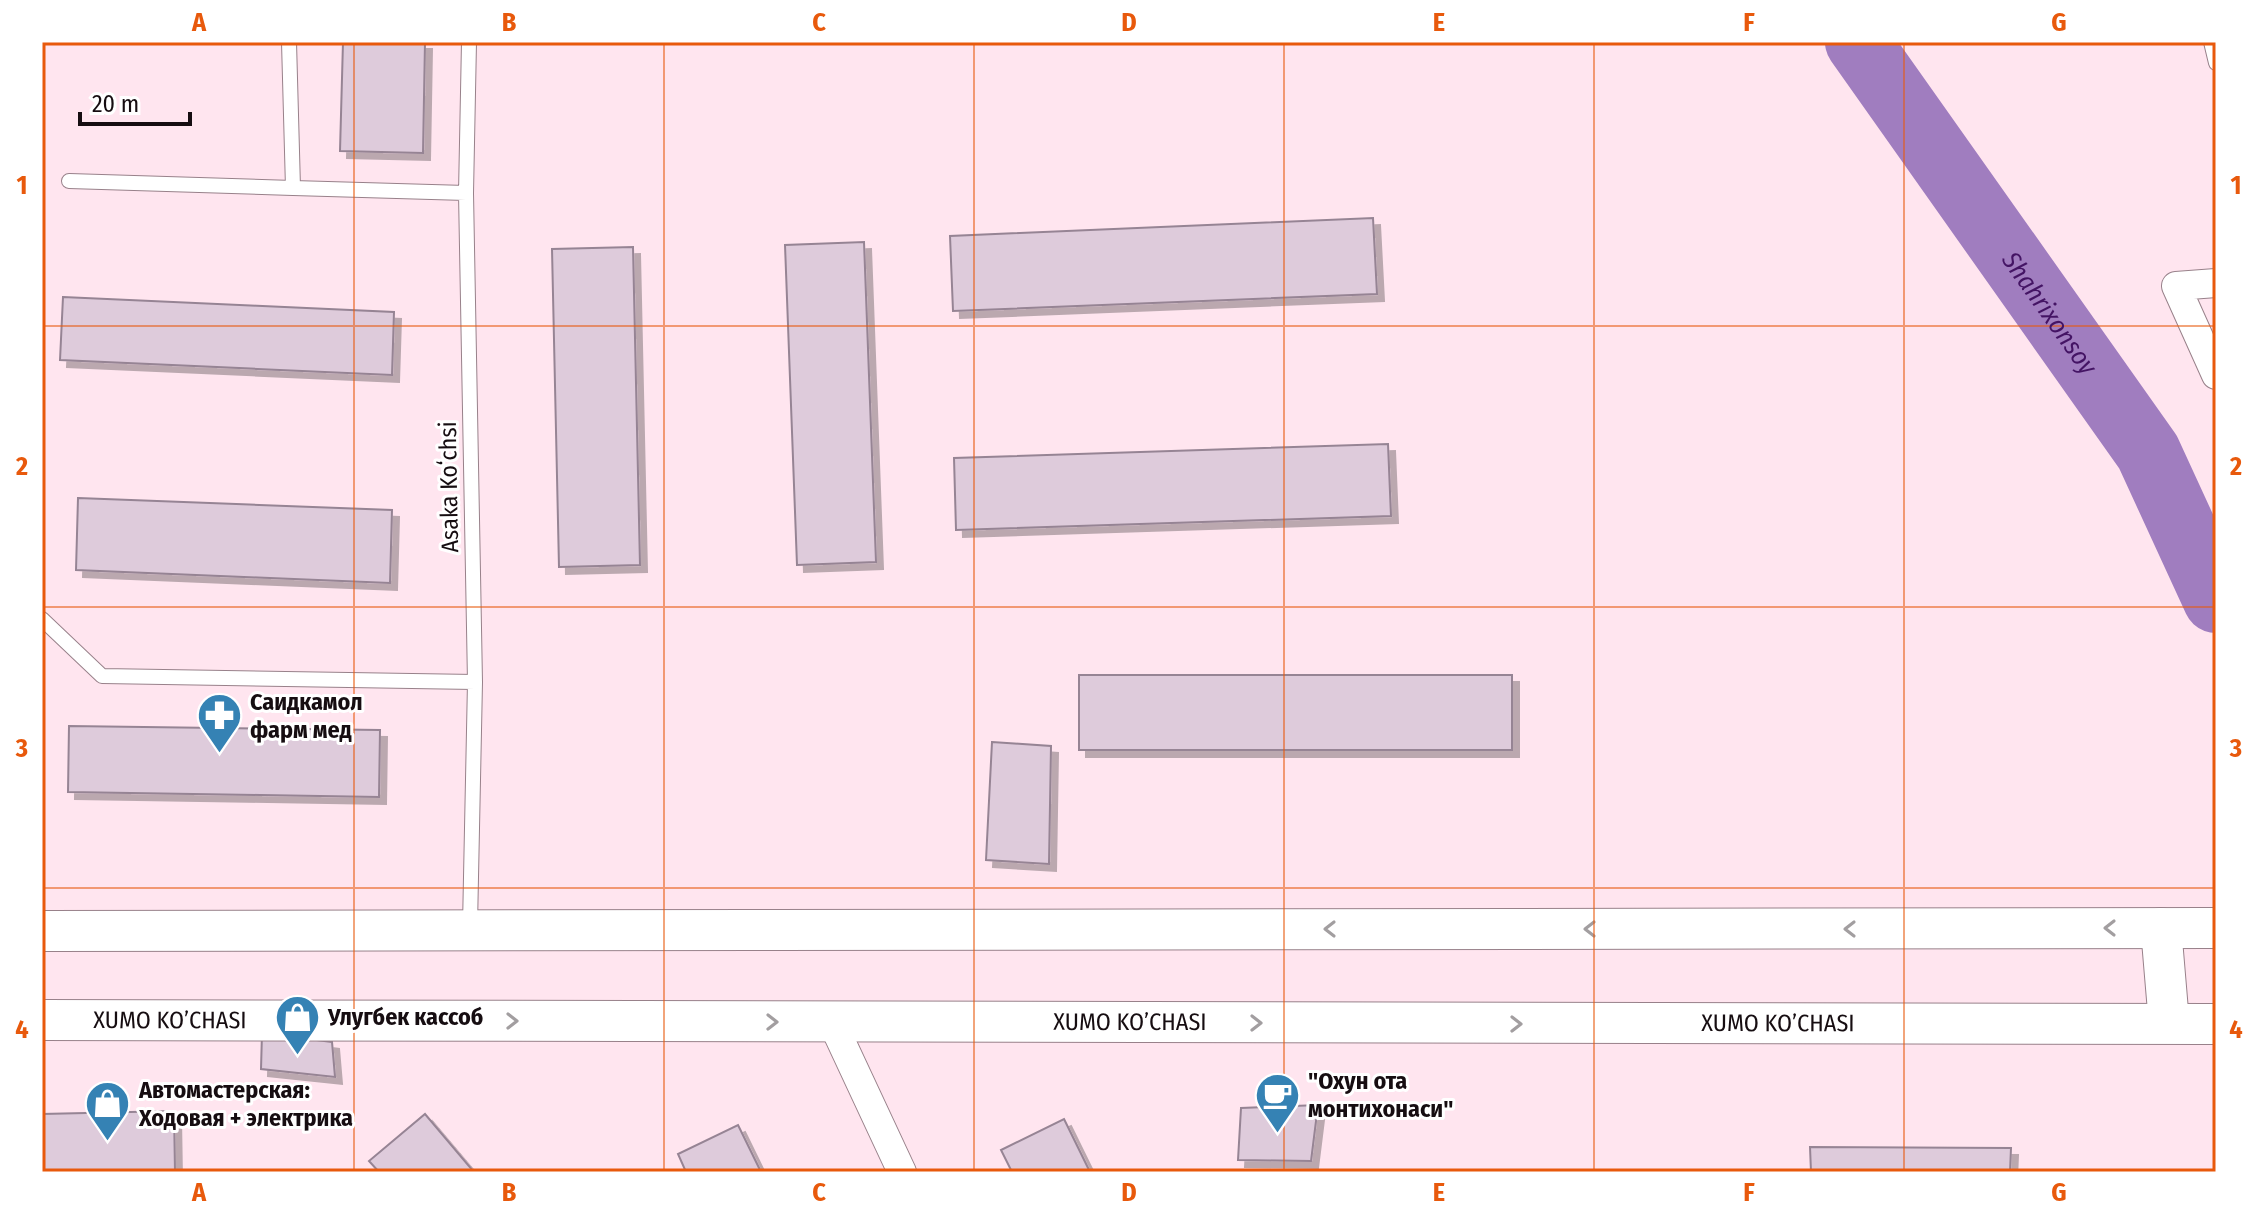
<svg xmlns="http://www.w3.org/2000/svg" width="2258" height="1214" font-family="'Fira Sans Condensed',sans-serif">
	<defs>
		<filter id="shadow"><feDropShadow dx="7" dy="7" stdDeviation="0" flood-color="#0004"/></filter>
	</defs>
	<rect width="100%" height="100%" fill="#ffe5ef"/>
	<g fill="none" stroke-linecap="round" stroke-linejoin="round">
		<path stroke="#a07dbf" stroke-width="66" id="s1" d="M1858,42L2148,452L2216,600"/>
	</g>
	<path fill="#decbdb" stroke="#968494" stroke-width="2" filter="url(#shadow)" d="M343,42H425L423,153L340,151Z
		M1373,218L1377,294L953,311L950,236Z
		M864,242L876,562L797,565L785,245Z
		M633,247L640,565L559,567L552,249Z
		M63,297L394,312L392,375L60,360Z
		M1388,444L1391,516L956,530L954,458Z
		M78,498L392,510L390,583L76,570Z
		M1079,675H1512V750H1079Z
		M69,726L380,730L379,797L68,792Z
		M992,742L1051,746L1049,864L986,860Z
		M262,1033L332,1042L335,1077L261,1069Z
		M1318,1105L1311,1161L1238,1160L1241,1108Z
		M174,1111L175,1172H42V1114Z
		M425,1114L474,1172H379L369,1161Z
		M1064,1119L1090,1172H1012L1001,1150Z
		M738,1125L761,1172H686L678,1154Z
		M1810,1147L2011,1148L2010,1172H1811Z"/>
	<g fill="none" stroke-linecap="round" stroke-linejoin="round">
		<defs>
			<path id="lane" d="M289,42L293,188L466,193
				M469,42L466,193L475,682L470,926
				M2211,42L2216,63
				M69,181L293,188
				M42,619L102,676L475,682"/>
			<path id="street" d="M2216,283L2176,286L2216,375
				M832,1022L902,1172"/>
			<g id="secondary">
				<path d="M2161,928L2169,1023"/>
				<path d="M42,931L2216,928"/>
				<path id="s2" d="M42,1020L2216,1024"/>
			</g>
		</defs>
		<use href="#lane" stroke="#98818a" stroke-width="16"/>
		<use href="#street" stroke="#98818a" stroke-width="30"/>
		<use href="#secondary" stroke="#98818a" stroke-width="42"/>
		<use href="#lane" stroke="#fff" stroke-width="14"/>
		<use href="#street" stroke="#fff" stroke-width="28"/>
		<use href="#secondary" stroke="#fff" stroke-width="40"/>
	</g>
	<defs><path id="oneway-chevron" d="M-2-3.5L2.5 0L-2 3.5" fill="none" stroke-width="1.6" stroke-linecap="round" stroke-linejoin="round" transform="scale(2)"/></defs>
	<g stroke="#a29ea0">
		<use href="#oneway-chevron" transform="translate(2110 928) rotate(180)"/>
		<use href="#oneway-chevron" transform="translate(1330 929) rotate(180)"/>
		<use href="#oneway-chevron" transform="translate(1590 929) rotate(180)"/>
		<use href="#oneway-chevron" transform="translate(1850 929) rotate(180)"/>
		<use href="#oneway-chevron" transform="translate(512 1021)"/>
		<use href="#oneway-chevron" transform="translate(772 1022)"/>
		<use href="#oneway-chevron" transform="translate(1256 1023)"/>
		<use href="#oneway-chevron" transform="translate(1516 1024)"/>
	</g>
	<path fill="none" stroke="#e8590c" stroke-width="2" stroke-opacity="0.55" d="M354,42V1172M664,42V1172M974,42V1172M1284,42V1172M1594,42V1172M1904,42V1172M42,326H2216M42,607H2216M42,888H2216"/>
	<defs>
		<symbol id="pharmacy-pin" viewBox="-11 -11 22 30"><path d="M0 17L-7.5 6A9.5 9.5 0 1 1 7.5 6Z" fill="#3582b4" stroke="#fff"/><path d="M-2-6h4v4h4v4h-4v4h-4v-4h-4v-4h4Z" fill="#fff"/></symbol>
		<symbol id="shop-pin" viewBox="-11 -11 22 30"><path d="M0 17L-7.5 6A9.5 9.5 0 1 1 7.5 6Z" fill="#3582b4" stroke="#fff"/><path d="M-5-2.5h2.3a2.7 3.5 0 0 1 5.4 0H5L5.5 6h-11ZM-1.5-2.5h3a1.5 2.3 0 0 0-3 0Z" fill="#fff"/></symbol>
		<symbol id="cafe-pin" viewBox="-11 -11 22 30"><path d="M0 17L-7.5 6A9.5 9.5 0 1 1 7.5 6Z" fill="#3582b4" stroke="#fff"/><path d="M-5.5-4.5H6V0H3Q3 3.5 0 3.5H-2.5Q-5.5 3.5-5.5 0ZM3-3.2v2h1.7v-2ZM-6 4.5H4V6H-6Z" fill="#fff"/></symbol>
	</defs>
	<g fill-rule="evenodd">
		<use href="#pharmacy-pin" x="194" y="690" width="51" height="69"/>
		<use href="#shop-pin" x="272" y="992" width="51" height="69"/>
		<use href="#cafe-pin" x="1252" y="1070" width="51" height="69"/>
		<use href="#shop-pin" x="82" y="1078" width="51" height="69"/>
	</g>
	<g text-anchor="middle" stroke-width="6" stroke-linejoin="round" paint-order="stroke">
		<g font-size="24" fill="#160d11" stroke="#fff">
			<text transform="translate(449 487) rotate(-91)" y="8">Asaka Koʻchsi</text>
			<text dy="8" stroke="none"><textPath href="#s2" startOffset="128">XUMO KO’CHASI</textPath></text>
			<text dy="8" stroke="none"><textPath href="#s2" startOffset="1088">XUMO KO’CHASI</textPath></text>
			<text dy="8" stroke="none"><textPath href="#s2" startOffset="1736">XUMO KO’CHASI</textPath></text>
		</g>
		<g font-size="24" font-weight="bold" fill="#160d11" stroke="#fff" text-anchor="start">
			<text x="250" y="710">Саидкамол<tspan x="250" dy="28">фарм мед</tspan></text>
			<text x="328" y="1025">Улугбек кассоб</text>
			<text x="1308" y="1089">"Охун ота<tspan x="1308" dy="28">монтихонаси"</tspan></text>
			<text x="139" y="1098">Автомастерская:<tspan x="139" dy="28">Ходовая + электрика</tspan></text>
		</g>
		<g font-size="26" font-style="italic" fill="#441464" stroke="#fff">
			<text dy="9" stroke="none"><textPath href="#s1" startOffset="332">Shahrixonsoy</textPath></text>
		</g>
	</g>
	<rect width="2258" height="1214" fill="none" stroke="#ffffff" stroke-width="88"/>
	<path d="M80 112v12h110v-12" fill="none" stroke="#160d11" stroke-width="4"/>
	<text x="92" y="112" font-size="24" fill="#160d11" stroke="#ffffff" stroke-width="6" paint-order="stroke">20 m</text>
	<rect x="44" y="44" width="2170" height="1126" fill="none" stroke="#e8590c" stroke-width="3"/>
	<g font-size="26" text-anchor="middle" font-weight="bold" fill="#e8590c">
		<text x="199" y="31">A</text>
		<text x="509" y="31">B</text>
		<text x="819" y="31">C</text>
		<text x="1129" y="31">D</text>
		<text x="1439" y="31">E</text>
		<text x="1749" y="31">F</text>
		<text x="2059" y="31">G</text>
		<text x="22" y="194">1</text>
		<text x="2236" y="194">1</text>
		<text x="22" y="475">2</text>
		<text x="2236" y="475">2</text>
		<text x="22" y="757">3</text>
		<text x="2236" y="757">3</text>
		<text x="22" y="1038">4</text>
		<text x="2236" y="1038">4</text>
		<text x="199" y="1201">A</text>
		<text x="509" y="1201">B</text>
		<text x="819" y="1201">C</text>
		<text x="1129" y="1201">D</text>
		<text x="1439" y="1201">E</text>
		<text x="1749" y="1201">F</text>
		<text x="2059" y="1201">G</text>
	</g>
</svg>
